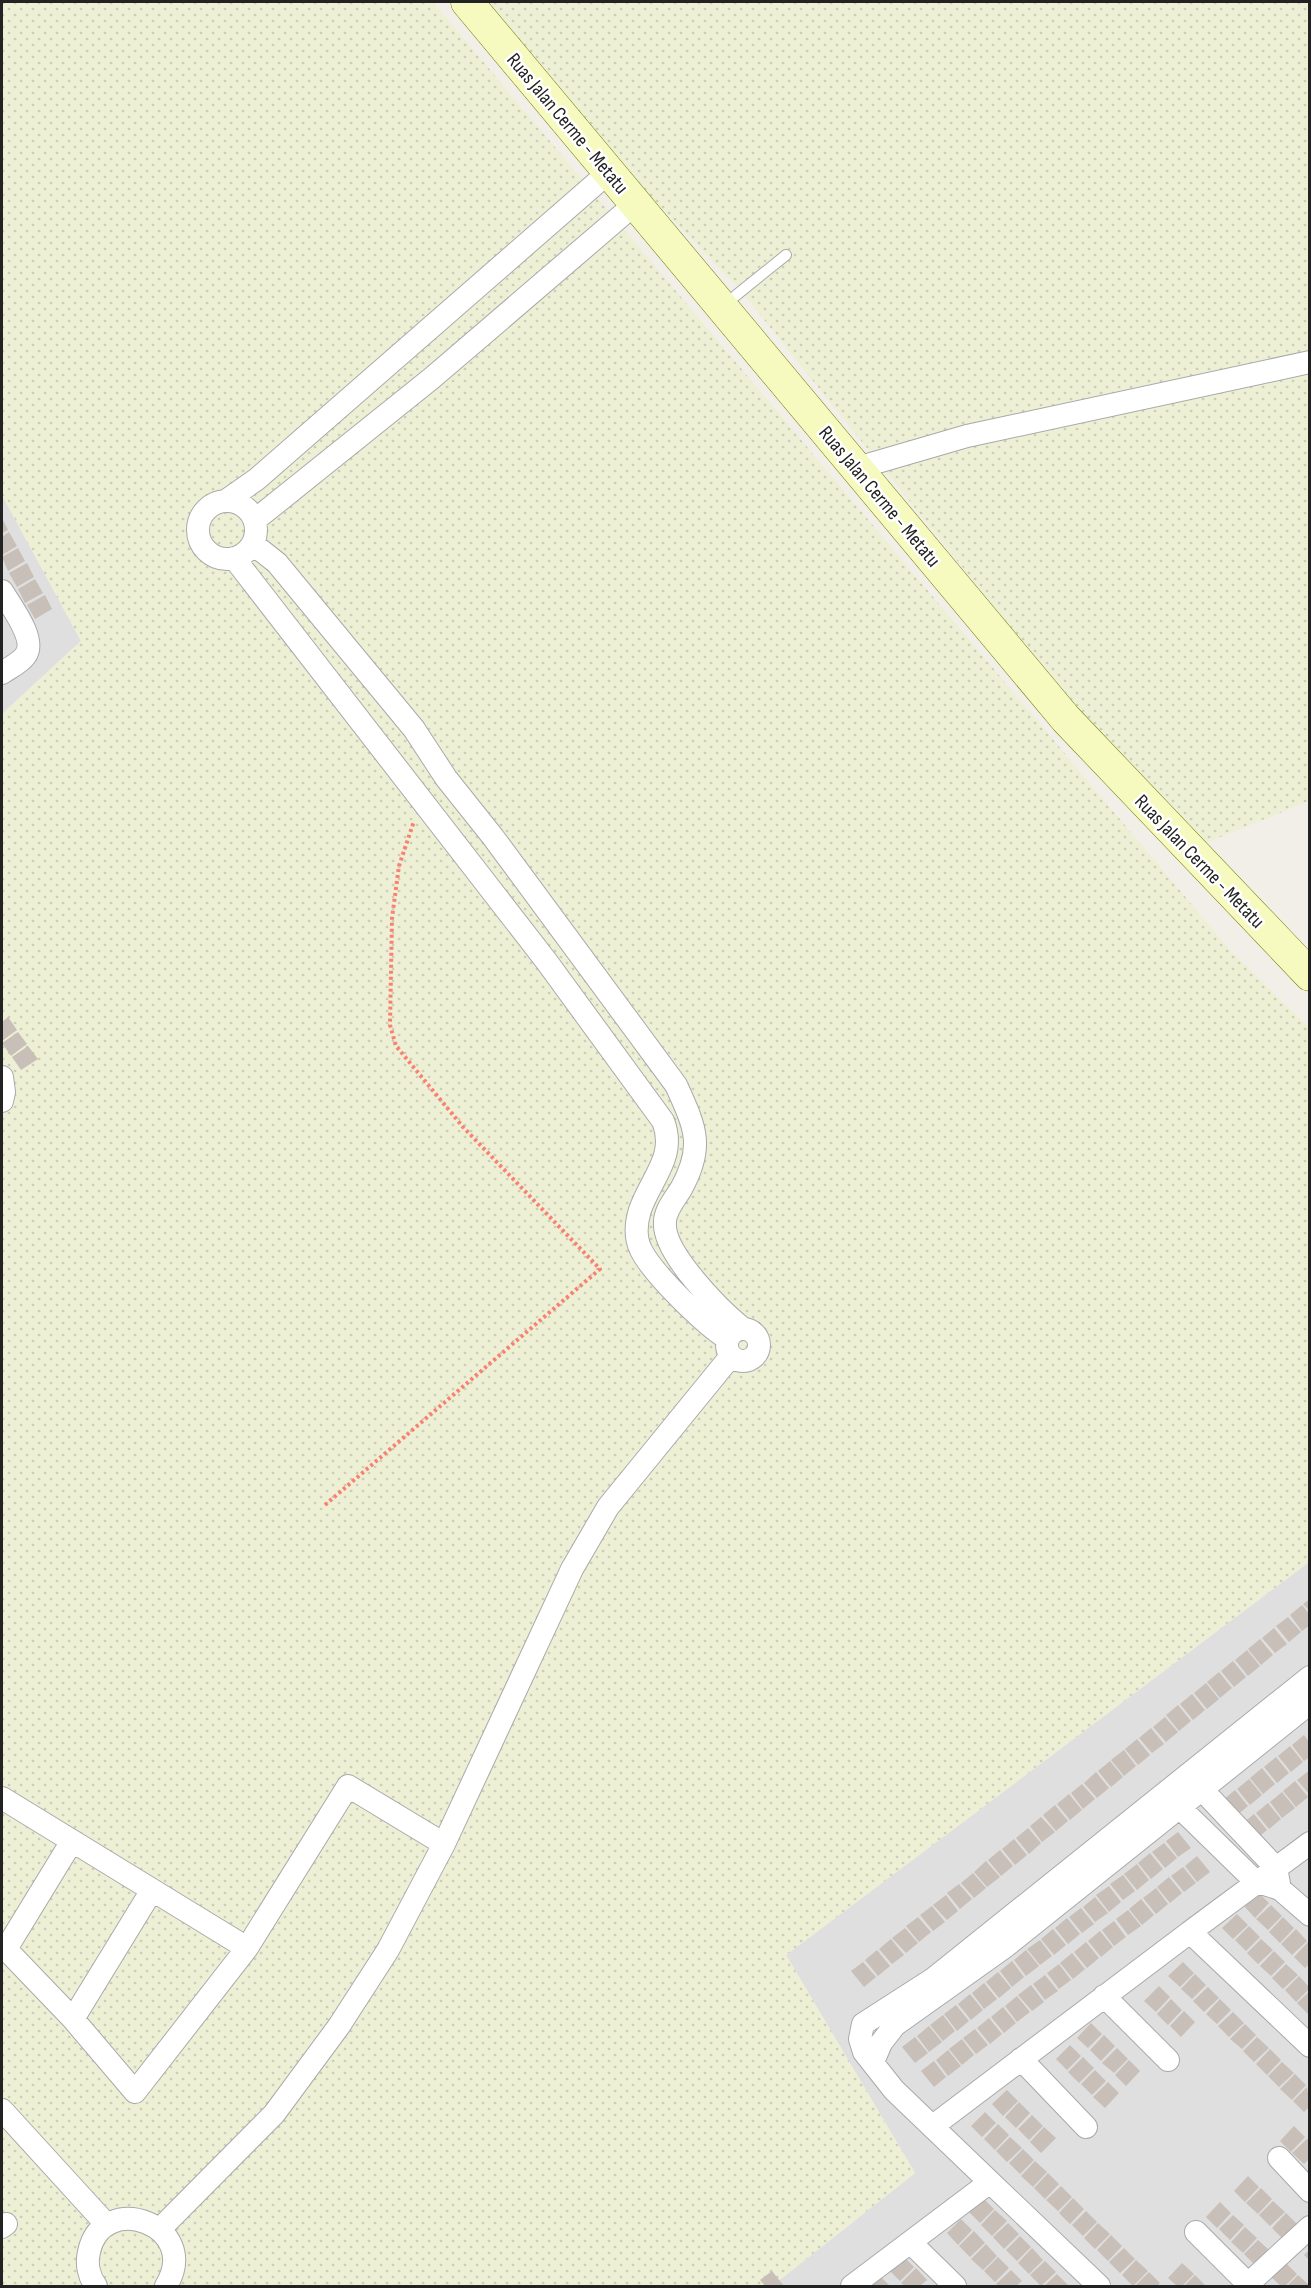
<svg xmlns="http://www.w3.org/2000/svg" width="1311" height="2288" font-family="'Sofia Sans Condensed',sans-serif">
	<defs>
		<pattern id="farmland-dots" width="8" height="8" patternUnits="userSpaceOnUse" patternTransform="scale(1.5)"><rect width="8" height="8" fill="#eef0d5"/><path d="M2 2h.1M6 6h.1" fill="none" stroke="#ccceb7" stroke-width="1.8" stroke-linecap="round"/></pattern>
	</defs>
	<rect width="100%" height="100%" fill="#f2efe9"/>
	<path fill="#e0dfdf" d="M2,495L81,641L2,714Z
		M1309,1562V2286H772L915,2173L786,1955Z"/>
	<path fill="url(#farmland-dots)" d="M2,2H433L1230,950L1309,1028V1562L786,1955L915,2173L772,2286H2V714L81,641L2,495Z
		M473,2H1309V801L1189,850L741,291L491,30Z"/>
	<path fill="#c7bfb8" d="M2,518L8,530L2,533Z
		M9,532L17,546L2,555V537Z
		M18,548L25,561L8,571L2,557Z
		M27,563L34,577L17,587L9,573Z
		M35,579L43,593L25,603L18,589Z
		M45,595L52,609L35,619L27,605Z
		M8,1017L17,1030L2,1041V1022Z
		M18,1032L27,1044L11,1056L2,1043Z
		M28,1046L38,1059L21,1070L12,1057Z
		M1310,1599V1611L1303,1604Z
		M1302,1605L1310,1615V1625L1302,1631L1290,1615Z
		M1288,1617L1301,1632L1289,1642L1276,1626Z
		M1274,1628L1287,1644L1275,1653L1262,1638Z
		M1260,1639L1273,1655L1261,1665L1248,1649Z
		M1247,1650L1260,1666L1248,1676L1235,1660Z
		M1233,1661L1246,1677L1234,1687L1221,1671Z
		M1219,1672L1232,1688L1220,1698L1207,1682Z
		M1206,1683L1219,1699L1207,1709L1194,1693Z
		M1192,1694L1205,1710L1193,1720L1180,1704Z
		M1178,1705L1191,1721L1179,1731L1166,1715Z
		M1165,1717L1178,1732L1166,1742L1153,1727Z
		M1151,1728L1164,1744L1152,1753L1139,1738Z
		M1304,1735L1310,1743V1757L1304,1761L1292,1745Z
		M1137,1739L1150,1755L1138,1765L1125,1749Z
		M1290,1746L1303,1762L1291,1772L1278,1756Z
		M1124,1750L1136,1766L1124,1776L1111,1760Z
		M1276,1757L1289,1773L1277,1783L1264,1767Z
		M1110,1761L1123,1777L1111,1787L1098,1771Z
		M1262,1768L1275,1784L1263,1794L1250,1778Z
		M1310,1770V1795L1297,1780Z
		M1096,1772L1109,1788L1097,1798L1084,1783Z
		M1249,1779L1262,1795L1250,1805L1237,1789Z
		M1295,1781L1308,1797L1296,1807L1283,1791Z
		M1082,1784L1095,1799L1083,1809L1071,1793Z
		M1235,1790L1248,1806L1236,1816L1223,1800Z
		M1282,1792L1295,1808L1282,1818L1270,1802Z
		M1069,1794L1082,1810L1070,1820L1057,1804Z
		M1268,1803L1281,1819L1269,1829L1256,1813Z
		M1055,1805L1068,1821L1056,1831L1043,1815Z
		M1254,1814L1267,1830L1255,1840L1242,1824Z
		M1041,1817L1055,1832L1042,1842L1030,1826Z
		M1028,1828L1041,1843L1029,1854L1016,1838Z
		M1178,1832L1191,1848L1178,1857L1166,1841Z
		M1014,1839L1027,1855L1015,1865L1002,1849Z
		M1164,1843L1177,1858L1165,1868L1152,1852Z
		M1000,1850L1013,1866L1001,1876L988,1860Z
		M1150,1853L1163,1869L1151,1879L1138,1863Z
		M1197,1856L1210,1872L1197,1882L1185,1866Z
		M986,1861L1000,1877L987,1887L974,1872Z
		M1137,1864L1149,1880L1137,1890L1124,1874Z
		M1183,1867L1196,1883L1184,1892L1171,1876Z
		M973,1873L986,1888L974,1898L961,1883Z
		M1123,1875L1135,1891L1123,1900L1110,1884Z
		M1169,1877L1182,1893L1170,1903L1157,1887Z
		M959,1884L972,1899L960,1909L947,1893Z
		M1109,1886L1121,1902L1109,1912L1096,1895Z
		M1156,1888L1168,1904L1156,1914L1143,1898Z
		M1258,1892L1269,1903L1255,1918L1244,1906Z
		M946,1895L958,1911L947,1920L933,1905Z
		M1095,1897L1108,1913L1095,1922L1083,1907Z
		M1141,1899L1154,1915L1142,1925L1129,1909Z
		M1271,1905L1282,1916L1268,1930L1256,1919Z
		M932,1906L945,1922L933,1931L920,1915Z
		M1081,1908L1094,1924L1082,1933L1069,1917Z
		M1128,1910L1141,1926L1128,1935L1116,1919Z
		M1237,1914L1248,1925L1233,1939L1222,1928Z
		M918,1917L931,1932L919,1942L906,1926Z
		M1283,1917L1294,1928L1280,1943L1269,1932Z
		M1067,1918L1080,1934L1068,1944L1055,1928Z
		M1114,1921L1126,1937L1114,1946L1102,1930Z
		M1249,1926L1260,1937L1246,1951L1235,1940Z
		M905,1928L918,1943L906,1953L892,1938Z
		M1053,1929L1066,1945L1054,1955L1041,1939Z
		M1296,1929L1307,1941L1292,1955L1281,1944Z
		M1100,1931L1113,1947L1101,1957L1088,1941Z
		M891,1939L904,1955L892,1964L879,1949Z
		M1261,1939L1273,1950L1258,1964L1247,1953Z
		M1040,1940L1052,1956L1040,1965L1027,1949Z
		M1086,1942L1099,1958L1087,1968L1074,1952Z
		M1308,1942L1310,1963L1305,1968L1294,1957Z
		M877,1950L890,1966L878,1976L865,1960Z
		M1026,1950L1039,1966L1026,1976L1014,1960Z
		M1274,1951L1285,1962L1271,1976L1260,1966Z
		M1072,1953L1085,1969L1073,1979L1060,1963Z
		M1012,1961L1024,1977L1012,1987L1000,1971Z
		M863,1962L876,1977L864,1987L851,1971Z
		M1183,1962L1194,1973L1180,1987L1168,1976Z
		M1059,1964L1071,1980L1059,1989L1047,1973Z
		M1286,1964L1298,1975L1283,1989L1272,1978Z
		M998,1972L1011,1988L999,1998L986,1982Z
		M1195,1974L1206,1985L1192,1999L1181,1989Z
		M1045,1975L1058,1991L1045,2000L1033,1984Z
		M1299,1976L1310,1988L1296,2002L1285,1990Z
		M984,1983L997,1999L984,2009L972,1993Z
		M1031,1985L1044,2002L1032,2011L1018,1995Z
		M1159,1986L1170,1997L1156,2012L1144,2001Z
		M1208,1987L1219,1998L1204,2012L1193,2001Z
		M1310,1991V2013L1308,2014L1297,2003Z
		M970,1994L983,2010L971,2020L958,2004Z
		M1017,1996L1030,2012L1017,2022L1005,2006Z
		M1171,1999L1182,2010L1168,2025L1157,2014Z
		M1220,1999L1231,2010L1217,2024L1206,2014Z
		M956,2005L969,2021L957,2031L944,2014Z
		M1003,2007L1016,2023L1004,2033L991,2017Z
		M1184,2011L1195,2022L1181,2037L1170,2026Z
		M1233,2012L1244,2023L1229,2037L1218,2026Z
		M943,2015L955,2031L943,2041L930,2025Z
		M989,2018L1002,2034L990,2044L977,2028Z
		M1091,2023L1102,2034L1088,2048L1077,2038Z
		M1245,2024L1256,2035L1242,2049L1230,2039Z
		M929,2026L942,2042L929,2052L917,2036Z
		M975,2029L988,2045L976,2054L963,2038Z
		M1104,2035L1115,2046L1101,2061L1090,2050Z
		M915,2037L928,2053L915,2063L902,2047Z
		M1257,2037L1269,2048L1254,2062L1243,2051Z
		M962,2039L974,2055L962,2065L949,2049Z
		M1070,2045L1081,2056L1067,2070L1056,2059Z
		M1117,2048L1128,2059L1114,2073L1102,2063Z
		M1270,2049L1281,2060L1267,2075L1256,2064Z
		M948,2050L961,2066L948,2076L936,2060Z
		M1083,2057L1094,2068L1079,2083L1068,2072Z
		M1129,2060L1140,2071L1126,2086L1115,2075Z
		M934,2061L946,2077L934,2087L921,2071Z
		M1282,2062L1294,2073L1279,2087L1268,2076Z
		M1095,2070L1106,2081L1092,2095L1081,2084Z
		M1295,2074L1306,2085L1292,2100L1280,2089Z
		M1108,2082L1119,2093L1105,2108L1093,2097Z
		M1307,2087L1310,2106L1304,2112L1293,2101Z
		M1007,2090L1018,2101L1003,2116L992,2104Z
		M1019,2102L1030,2113L1016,2128L1005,2117Z
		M985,2112L996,2123L982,2137L971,2126Z
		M1032,2115L1043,2126L1029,2140L1018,2129Z
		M998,2124L1009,2135L995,2150L984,2139Z
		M1294,2126L1305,2137L1291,2152L1280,2141Z
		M1044,2127L1056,2138L1041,2153L1030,2142Z
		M1010,2137L1022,2148L1007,2162L996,2151Z
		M1307,2139L1310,2141V2158L1304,2164L1292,2153Z
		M1023,2149L1034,2160L1020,2174L1009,2163Z
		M1035,2161L1047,2172L1033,2187L1021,2176Z
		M1048,2173L1059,2184L1045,2199L1034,2188Z
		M1248,2176L1259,2187L1245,2202L1234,2191Z
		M1061,2186L1072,2197L1058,2211L1046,2200Z
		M1261,2188L1272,2199L1258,2214L1246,2203Z
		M983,2198L994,2209L980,2223L969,2212Z
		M1073,2198L1084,2209L1070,2224L1059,2213Z
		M1273,2201L1285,2212L1270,2226L1259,2215Z
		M1220,2202L1231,2213L1217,2228L1206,2217Z
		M995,2210L1007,2221L992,2236L981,2225Z
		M1086,2211L1097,2222L1083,2236L1072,2225Z
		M1286,2213L1297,2224L1283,2239L1272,2228Z
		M1233,2215L1244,2225L1230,2240L1219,2229Z
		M961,2219L972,2230L958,2245L947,2233Z
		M1008,2223L1019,2234L1004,2249L993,2237Z
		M1098,2223L1110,2234L1095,2249L1084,2238Z
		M1245,2227L1257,2238L1243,2253L1231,2242Z
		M974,2231L985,2243L970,2257L959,2246Z
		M1111,2235L1122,2246L1108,2261L1097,2250Z
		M1020,2236L1031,2247L1017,2261L1006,2250Z
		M1258,2240L1269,2250L1255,2265L1244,2254Z
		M986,2244L997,2256L983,2270L971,2259Z
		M1032,2248L1043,2260L1029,2274L1018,2263Z
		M1124,2248L1135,2259L1120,2273L1109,2262Z
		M1310,2249V2261L1304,2255Z
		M903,2256L914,2267L900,2281L889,2270Z
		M998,2257L1009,2268L995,2282L984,2271Z
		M1136,2260L1148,2271L1133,2286L1122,2275Z
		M1045,2261L1056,2272L1041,2286L1030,2275Z
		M1182,2263L1194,2274L1182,2286H1177L1168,2278Z
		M1286,2263L1297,2274L1285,2286H1281L1271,2277Z
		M916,2268L927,2280L920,2286H905L901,2283Z
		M1011,2270L1022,2281L1016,2286H999L996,2284Z
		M772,2271L784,2286H765L760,2280Z
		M1149,2272L1160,2283L1157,2286H1135Z
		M1057,2274L1068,2285L1067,2286H1044Z
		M1195,2275L1206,2286H1184Z
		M1298,2275L1310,2286H1287Z
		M881,2277L890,2286H872Z"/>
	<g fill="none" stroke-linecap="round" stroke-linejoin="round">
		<defs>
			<path id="lane" d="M724,305L786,255"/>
			<path id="street" d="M857,468L967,436L1310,362
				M227,500L257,479L609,172
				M198 530a29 29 0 1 1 58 0a29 29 0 1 1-58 0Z
				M255,520L432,378L635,204
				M253,544L277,563L414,729L446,778L493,837L676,1085C695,1127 705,1146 681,1189C675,1199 665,1210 665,1222C662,1252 719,1309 742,1328
				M234,558L547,962L663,1121C677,1156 651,1178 640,1210C636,1223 635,1238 641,1250C653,1274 705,1325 728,1339
				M2,591C10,605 38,640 25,656C20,663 9,668 2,673
				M2,1077L4,1092L2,1101
				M727 1345a16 16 0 1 1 32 0a16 16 0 1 1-32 0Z
				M1191,1778L1276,1868L1280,1889
				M2,1798L247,1948
				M1170,1798L1255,1881L1280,1889L1310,1915
				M1190,1932L1310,1843
				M2,1945L73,2019L135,2092L247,1948L348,1786L444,1844
				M6,1949L72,1841
				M1104,1996L1168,2060
				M73,2019L152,1890
				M1021,2059L1086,2127
				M873,2062L881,2043L895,2025L1006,1946L1310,1703
				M2,2110L107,2225
				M933,2126L1190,1932L1310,2046
				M1279,2158L1310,2191
				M990,2182L1099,2286
				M2,2227L6,2224
				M160,2229L274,2114L339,2026L388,1950L444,1844L572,1569L608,1507L731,1356
				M1196,2232L1250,2286
				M911,2243L955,2286
				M1248,2284L1310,2227
				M96,2286C89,2277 86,2264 89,2252C102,2189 203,2225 166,2286
				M852,2286L990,2182L894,2090L864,2052L860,2039L863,2024L933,1979L1310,1677"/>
			<path id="secondary" d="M467,2L1066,719L1310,975"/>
		</defs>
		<use href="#lane" stroke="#a9a9a9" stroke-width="12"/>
		<use href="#street" stroke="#a9a9a9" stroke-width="24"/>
		<use href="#secondary" stroke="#707d05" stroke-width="33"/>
		<path stroke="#fa8072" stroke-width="4" stroke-dasharray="3 3" stroke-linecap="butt" d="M325,1505L600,1269L463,1127L396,1046L390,1025L392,918L399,866L414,821"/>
		<use href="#lane" stroke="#fff" stroke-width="10"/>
		<use href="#street" stroke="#fff" stroke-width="22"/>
		<use href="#secondary" stroke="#f7fabf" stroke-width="32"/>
	</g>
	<g text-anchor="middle" stroke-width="5" stroke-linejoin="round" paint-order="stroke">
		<g font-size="20" fill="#222" stroke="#fff">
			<text transform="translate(568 123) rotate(50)" y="7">Ruas Jalan Cerme - Metatu</text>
			<text transform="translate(880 496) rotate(50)" y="7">Ruas Jalan Cerme - Metatu</text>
			<text transform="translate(1200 861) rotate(46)" y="7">Ruas Jalan Cerme - Metatu</text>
		</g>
	</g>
	<rect width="1311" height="2288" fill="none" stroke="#222222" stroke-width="6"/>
</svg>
